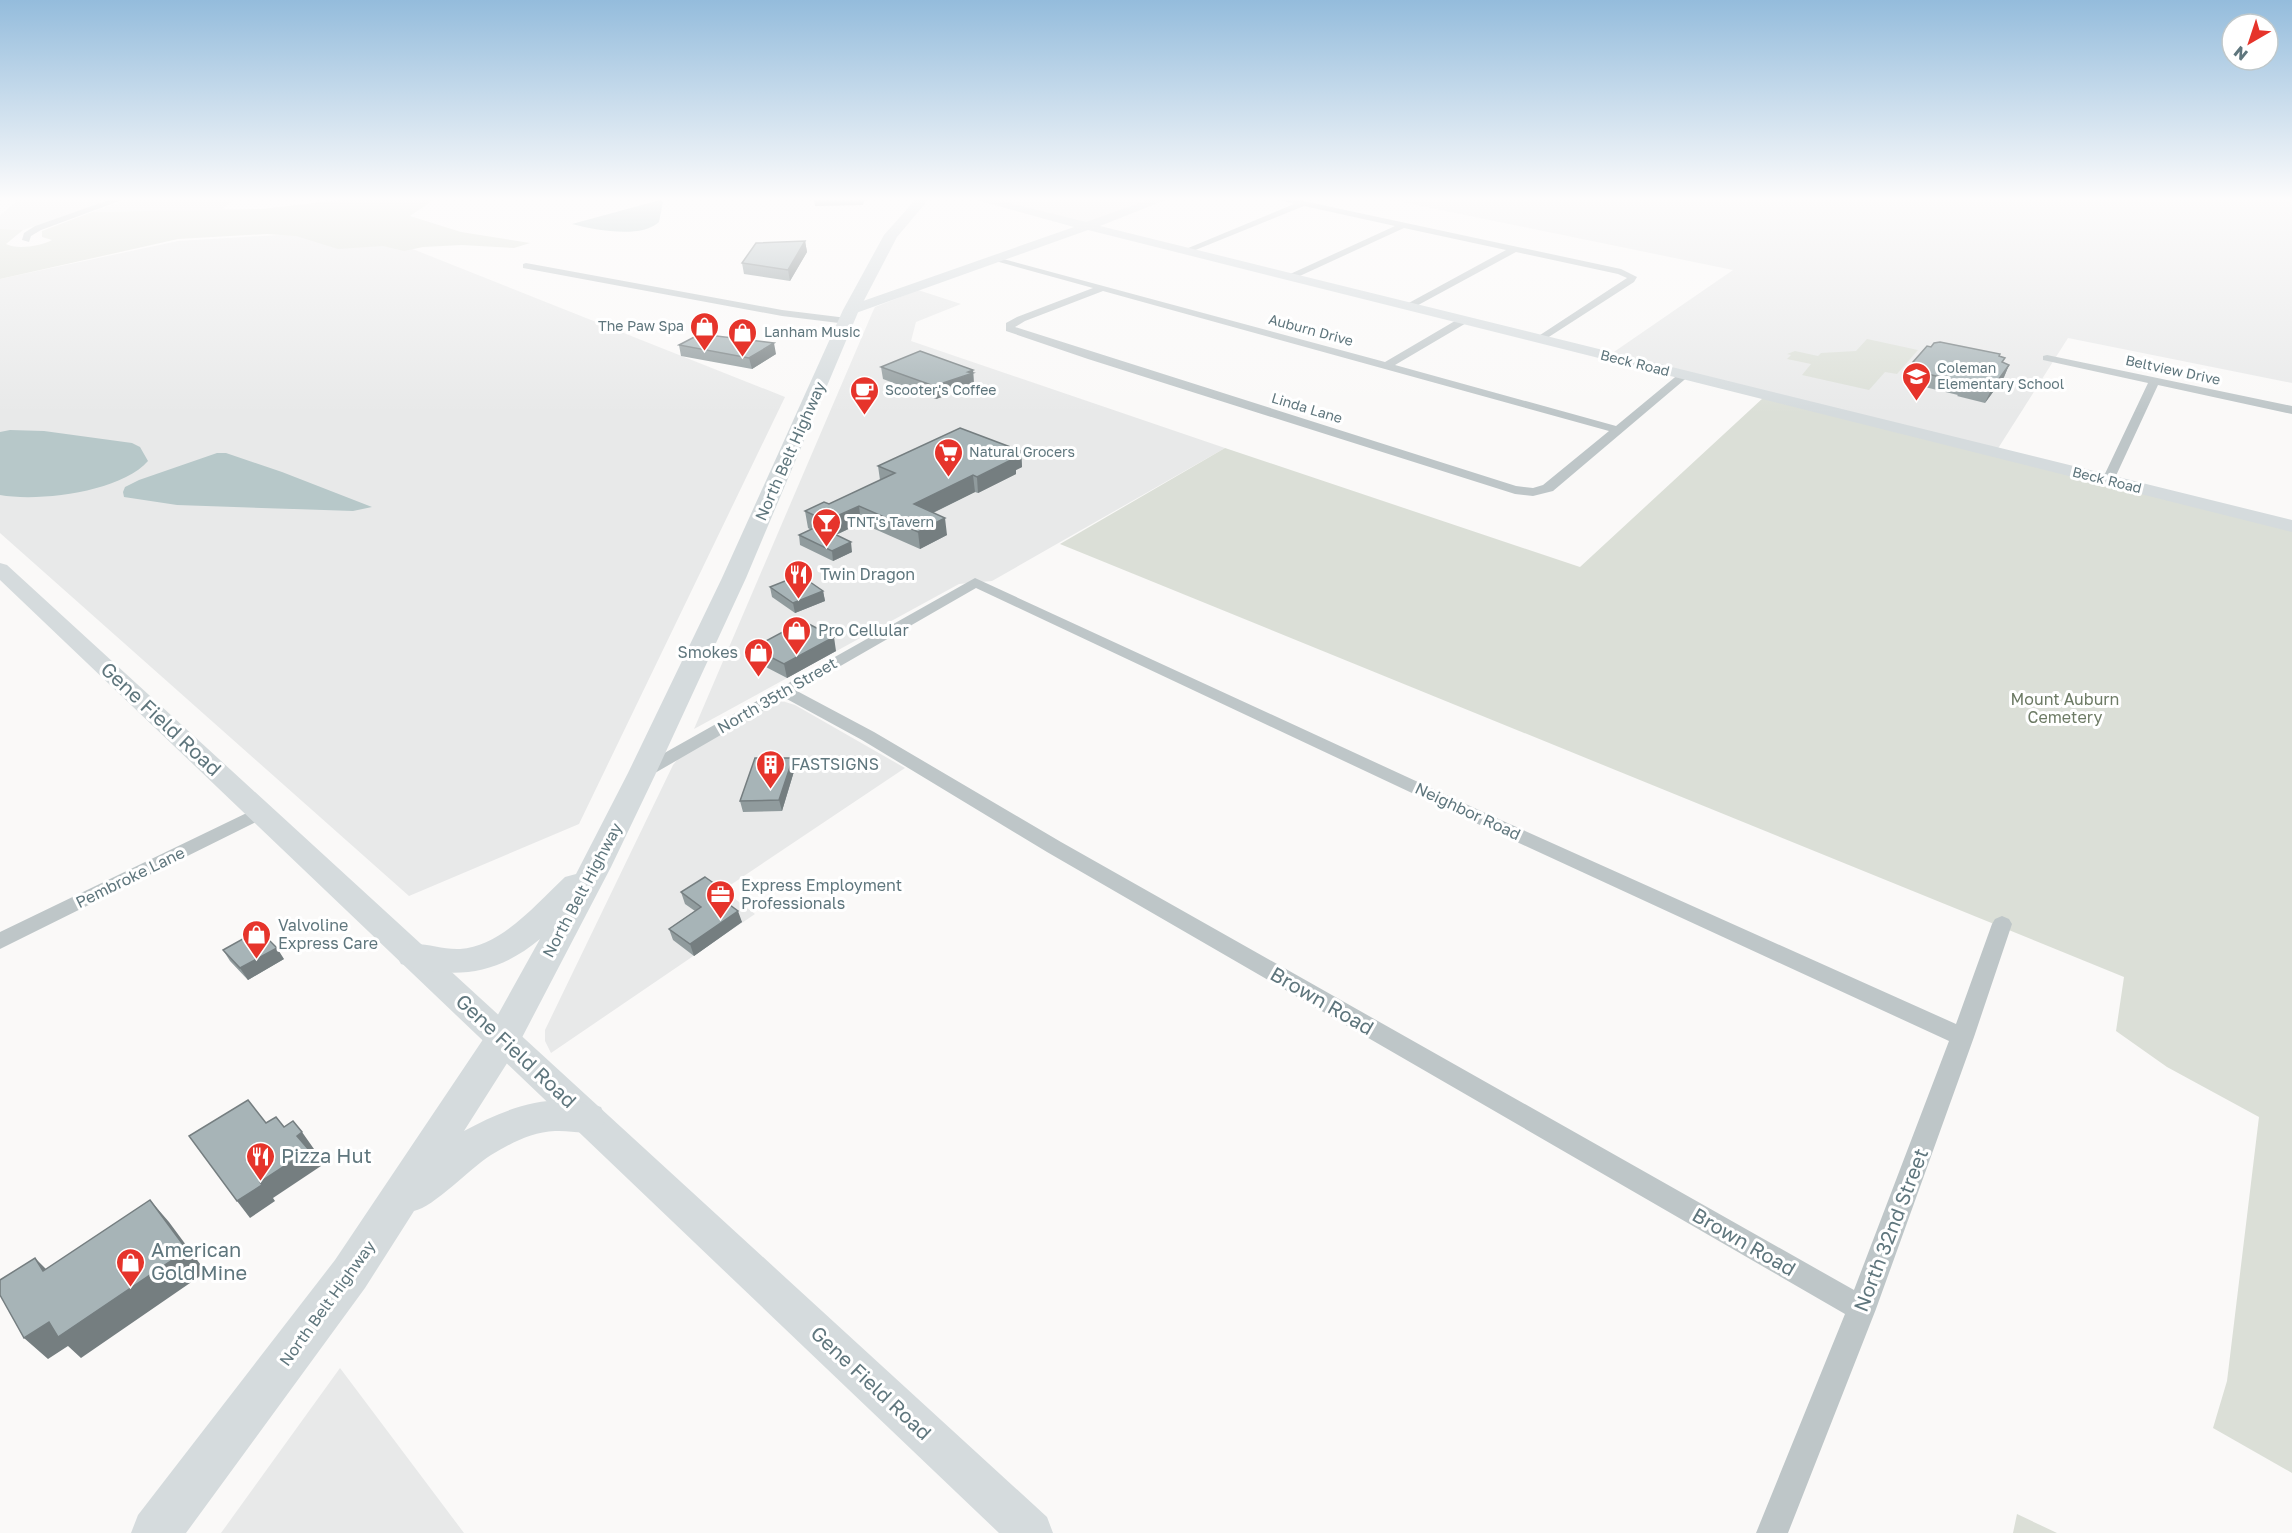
<svg xmlns="http://www.w3.org/2000/svg" width="2292" height="1533" font-family="'Golos Text',sans-serif">
	<rect width="100%" height="100%" fill="#faf9f8"/>
	<path fill="#e8e9e9" d="M20,199H115L23,230L0,229V215Z
		M129,199H234L222,210L92,212Z
		M987,199H1159L1088,224Z
		M1387,199H2292V383L2068,338L1997,450L1611,354L1733,270Z
		M296,234L395,242L785,397L579,824L409,896L0,533V279L178,241Z
		M918,290L961,304L916,322L911,341L1225,448L992,581L959,584L694,729L873,311L875,307Z
		M782,701L795,705L905,768L723,890L755,914L551,1053L545,1041V1030L673,765L682,754L770,705Z
		M340,1368L464,1533H221Z"/>
	<path fill="#dbdfd7" d="M349,199H435L410,216L461,232L530,243L514,248L462,245L423,247L404,251L383,246L338,249L296,236L267,234L178,239L0,279V229L23,230L6,244C17,250 41,246 52,240L42,237V231L92,212L261,209Z
		M1867,339L1918,350L1897,374L1885,372L1869,390L1802,375L1811,364L1787,359L1791,355L1787,354L1795,351L1818,356L1821,353L1856,351Z
		M1763,398L2292,531V1473L2213,1428L2227,1381L2259,1117L2167,1067L2116,1031L2124,977L1060,544L1225,448L1580,567Z
		M2017,1514L2057,1533H2013Z"/>
	<path fill="#b7c8c9" d="M660,200L663,202L659,222C641,239 595,230 572,224Z
		M10,430L44,431L132,443L140,447L148,461C121,492 39,502 0,495V432Z
		M217,453H226L282,472L372,507L353,511L177,505L124,497L123,492L125,487L139,480Z"/>
	<g fill="none" stroke-linecap="round" stroke-linejoin="round">
		<path fill="#bec6c8" fill-rule="evenodd" d="M112,199H125L41,230L31,236L29,242L22,240L24,233L35,226Z
			M1277,199H1294L1621,269L1637,277L1634,282L1541,342L1537,341V337L1627,278L1618,274L1516,252L1409,310L1404,307L1405,305L1506,250L1404,228L1291,280L1288,279V275L1395,226L1304,206L1188,253L1181,251L1294,204Z
			M992,256L1385,362L1460,318H1468V322L1395,365L1616,426L1680,373H1688L1690,375L1553,491L1533,496L1515,494L1088,359L1006,331V323L1017,317L1093,288L992,260ZM1103,291L1609,431L1543,485L1533,488L1516,486L1015,327L1025,321Z
			M526,263L782,310L847,318L852,321L847,324L782,316L523,268V264Z
			M2047,355L2292,406V414L2158,385L2114,480L2108,484L2102,480L2148,383L2043,360V356Z
			M975,578L1494,817L1956,1024L1992,924L1995,919L2002,916L2009,919L2012,924L1974,1037L1876,1309L1788,1533H1756L1845,1314L1047,852L862,740L785,698L648,777H636L633,773L636,769ZM976,588L1480,825L1949,1041L1854,1290L1061,842L874,732L797,691Z
			M261,806L268,808L270,812L268,816L0,949V932Z"/>
		<path fill="#d5dbdd" fill-rule="evenodd" d="M973,199H993L1086,222L1151,199H1168L1100,226L2292,520V532L1088,230L856,313H846L844,310L846,307L1074,227Z
			M0,563L7,565L1047,1517L1053,1533H999L0,580Z"/>
		<path fill="#d5dbdd" fill-rule="evenodd" d="M916,199H929L897,237L859,310L746,578L656,773L611,867L516,1049L464,1131C506,1108 553,1090 601,1107L606,1118L601,1129C583,1136 573,1130 555,1131C532,1132 511,1143 491,1155C470,1168 434,1207 414,1211L365,1288L186,1533H131L138,1515L335,1260L490,1029L540,939C497,975 454,980 401,964L396,955L401,946C421,940 439,950 460,949C502,946 536,904 565,877L576,874L628,773L722,578L843,310L884,235Z"/>
	</g>
	<path fill="#909b9d" d="M865,199L863,205L815,206L814,200Z
		M805,241L807,252L790,281L744,274L742,263Z
		M679,345L776,354L752,369L681,356Z
		M2000,354L1999,357L2003,362L2009,365L2004,377L1985,403L1957,396L1958,395L1908,383L1911,375H1908L1913,362Z
		M881,367L973,370L974,386L936,399L883,379Z
		M1021,451L1022,467L1016,470V474L978,493L975,492L933,513L947,535L920,549L861,523L836,535L852,552L833,561L800,545L799,535L811,530L808,528L805,511L829,504L880,480L878,466Z
		M770,587L823,591L825,601L795,613L772,597Z
		M753,648L836,651L787,678L756,662Z
		M795,768L782,811L743,812L740,801Z
		M722,889L725,900L724,901L742,922L694,956L673,940L669,929L695,911L685,904L681,892Z
		M223,950L284,959L248,980L230,961Z"/>
	<path fill="#757e80" d="M805,241L807,252L790,281L788,270Z
		M774,343L776,354L752,369L749,358Z
		M2009,365L2004,377L1985,403L1991,390Z
		M973,370L974,386L936,399L934,386Z
		M1021,451L1022,467L1016,470V474L978,493L977,477L1010,456Z
		M973,475L975,492L916,521L914,504Z
		M859,506L861,523L829,538L826,521Z
		M945,518L947,535L920,549L918,532Z
		M851,542L852,552L833,561L832,551Z
		M823,591L825,601L795,613L793,603Z
		M834,637L836,651L787,678L784,664Z
		M793,758L795,768L782,811L779,800Z
		M722,889L725,900L718,906L715,894Z
		M738,911L742,922L694,956L690,944Z
		M277,948L284,959L248,980L240,968Z
		M302,1132L314,1149L310,1152L321,1166L273,1198L275,1201L250,1218L237,1201L260,1182L297,1136Z
		M150,1200L169,1222L206,1272L81,1358L68,1346L48,1359L24,1338L49,1322Z
		M35,1258L57,1280L43,1271Z"/>
	<path fill="#a7b4b7" stroke="#757e80" stroke-width="1.5" d="M805,241L788,270L742,263L756,243Z
		M700,334L774,343L749,358L679,345Z
		M1940,342L2000,354L1999,356L2005,358L2002,362L2009,365L1991,390L1962,384L1964,382L1913,371L1918,364L1913,362L1927,346L1931,347L1934,343Z
		M920,351L973,370L968,372L973,373L934,386L881,367Z
		M960,428L1021,451L1010,456L1015,458L977,477L973,475L914,504L945,518L918,532L859,506L826,521L805,511L824,502L829,504L895,473L878,466Z
		M818,526L851,542L832,551L799,535Z
		M800,575L823,591L793,603L770,587Z
		M803,621L834,637L784,664L753,648Z
		M755,758H793L779,800L740,801Z
		M705,877L722,889L715,894L738,911L690,944L669,929L701,907L681,892Z
		M259,930L277,948L240,968L223,950Z
		M248,1100L266,1123L276,1117L284,1127L293,1121L302,1132L297,1136L309,1150L260,1182L262,1185L237,1201L189,1136Z
		M150,1200L187,1250L58,1337L49,1322L24,1338L0,1295V1280L35,1258L43,1271Z"/>
	<linearGradient id="sky" x2="0" y2="1"><stop stop-color="#94bcdc"/><stop offset="0.48" stop-color="#fdfcfc"/><stop offset="1" stop-color="#fdfcfc" stop-opacity="0"/></linearGradient>
	<rect width="2292" height="414" fill="url(#sky)"/>
	<defs>
		<symbol id="shop-pin" viewBox="-11 -11 22 30"><path d="M0 17L-7.5 6A9.5 9.5 0 1 1 7.5 6Z" fill="#e6342b" stroke="#fff"/><path d="M-5-2.5h2.3a2.7 3.5 0 0 1 5.4 0H5L5.5 6h-11ZM-1.5-2.5h3a1.5 2.3 0 0 0-3 0Z" fill="#fff"/></symbol>
		<symbol id="school-pin" viewBox="-11 -11 22 30"><path d="M0 17L-7.5 6A9.5 9.5 0 1 1 7.5 6Z" fill="#e6342b" stroke="#fff"/><path d="M0-5L7-2L0 1L-7-2ZM-4 1L0 2.5L4 1V4Q0 6-4 4Z" fill="#fff"/></symbol>
		<symbol id="cafe-pin" viewBox="-11 -11 22 30"><path d="M0 17L-7.5 6A9.5 9.5 0 1 1 7.5 6Z" fill="#e6342b" stroke="#fff"/><path d="M-5.5-4.5H6V0H3Q3 3.5 0 3.5H-2.5Q-5.5 3.5-5.5 0ZM3-3.2v2h1.7v-2ZM-6 4.5H4V6H-6Z" fill="#fff"/></symbol>
		<symbol id="supermarket-pin" viewBox="-11 -11 22 30"><path d="M0 17L-7.5 6A9.5 9.5 0 1 1 7.5 6Z" fill="#e6342b" stroke="#fff"/><path d="M-6-5.5h2.5l.6 2H6L4.5 2H-2.5L-4.4-4H-6ZM-1.5 3.2a1.3 1.3 0 1 0 .1 0ZM3 3.2a1.3 1.3 0 1 0 .1 0Z" fill="#fff"/></symbol>
		<symbol id="bar-pin" viewBox="-11 -11 22 30"><path d="M0 17L-7.5 6A9.5 9.5 0 1 1 7.5 6Z" fill="#e6342b" stroke="#fff"/><path d="M-6-5H6L.8 .8V4.5H3.5V6h-7V4.5H-.8V.8Z" fill="#fff"/></symbol>
		<symbol id="restaurant-pin" viewBox="-11 -11 22 30"><path d="M0 17L-7.5 6A9.5 9.5 0 1 1 7.5 6Z" fill="#e6342b" stroke="#fff"/><path d="M-5-6h1v4h1v-4h1v4h1v-4h1v5L-1.5 .5V6h-2V.5L-5-1ZM5-6V6H3V1.5H1.5Q1.5-4 5-6Z" fill="#fff"/></symbol>
		<symbol id="building-pin" viewBox="-11 -11 22 30"><path d="M0 17L-7.5 6A9.5 9.5 0 1 1 7.5 6Z" fill="#e6342b" stroke="#fff"/><path d="M-4-6H4V6H1V3H-1V6H-4ZM-2.5-4.3h1.7v1.8h-1.7ZM.8-4.3h1.7v1.8H.8ZM-2.5-1h1.7V.8h-1.7ZM.8-1h1.7V.8H.8Z" fill="#fff"/></symbol>
		<symbol id="office-pin" viewBox="-11 -11 22 30"><path d="M0 17L-7.5 6A9.5 9.5 0 1 1 7.5 6Z" fill="#e6342b" stroke="#fff"/><path d="M-6-3h4V-5.5h4V-3h4V5H-6ZM-1-4.5V-3h2v-1.5ZM-6 0V1H6V0Z" fill="#fff"/></symbol>
	</defs>
	<g fill-rule="evenodd">
		<use href="#shop-pin" x="688" y="310" width="33" height="45"/>
		<use href="#shop-pin" x="726" y="316" width="33" height="45"/>
		<use href="#school-pin" x="1900" y="360" width="33" height="45"/>
		<use href="#cafe-pin" x="848" y="374" width="33" height="45"/>
		<use href="#supermarket-pin" x="932" y="436" width="33" height="45"/>
		<use href="#bar-pin" x="810" y="506" width="33" height="45"/>
		<use href="#restaurant-pin" x="782" y="558" width="33" height="45"/>
		<use href="#shop-pin" x="780" y="614" width="33" height="45"/>
		<use href="#shop-pin" x="742" y="636" width="33" height="45"/>
		<use href="#building-pin" x="754" y="748" width="33" height="45"/>
		<use href="#office-pin" x="704" y="878" width="33" height="45"/>
		<use href="#shop-pin" x="240" y="918" width="33" height="45"/>
		<use href="#restaurant-pin" x="244" y="1140" width="33" height="45"/>
		<use href="#shop-pin" x="114" y="1246" width="33" height="45"/>
	</g>
	<g text-anchor="middle" stroke-width="6" stroke-linejoin="round" paint-order="stroke">
		<g font-size="14" fill="#5f767d" stroke="#fff" text-anchor="start">
			<text x="684" y="331" text-anchor="end">The Paw Spa</text>
			<text x="764" y="337">Lanham Music</text>
			<text x="1937" y="373">Coleman<tspan x="1937" dy="16">Elementary School</tspan></text>
			<text x="885" y="395">Scooter's Coffee</text>
			<text x="969" y="457">Natural Grocers</text>
			<text x="847" y="527">TNT's Tavern</text>
		</g>
		<g font-size="14" fill="#5f767d" stroke="#fff">
			<text transform="translate(1311 330) rotate(15)" y="5">Auburn Drive</text>
			<text transform="translate(1635 363) rotate(14)" y="5">Beck Road</text>
			<text transform="translate(2173 370) rotate(12)" y="5">Beltview Drive</text>
			<text transform="translate(1307 408) rotate(17)" y="5">Linda Lane</text>
			<text transform="translate(2107 480) rotate(14)" y="5">Beck Road</text>
		</g>
		<g font-size="16" fill="#5f767d" stroke="#fff">
			<text transform="translate(790 451) rotate(-66)" y="6">North Belt Highway</text>
			<text transform="translate(777 695) rotate(-30)" y="6">North 35th Street</text>
			<text transform="translate(1468 811) rotate(25)" y="6">Neighbor Road</text>
			<text transform="translate(130 877) rotate(-26)" y="6">Pembroke Lane</text>
			<text transform="translate(582 890) rotate(-62)" y="6">North Belt Highway</text>
			<text transform="translate(327 1303) rotate(-54)" y="6">North Belt Highway</text>
		</g>
		<g font-size="16" fill="#5f767d" stroke="#fff" text-anchor="start">
			<text x="820" y="580">Twin Dragon</text>
			<text x="818" y="636">Pro Cellular</text>
			<text x="738" y="658" text-anchor="end">Smokes</text>
			<text x="791" y="770">FASTSIGNS</text>
			<text x="741" y="891">Express Employment<tspan x="741" dy="18">Professionals</tspan></text>
			<text x="278" y="931">Valvoline<tspan x="278" dy="18">Express Care</tspan></text>
		</g>
		<g font-size="16" fill="#6c7a64" stroke="#fff">
			<text x="2065" y="705">Mount Auburn<tspan x="2065" dy="18">Cemetery</tspan></text>
		</g>
		<g font-size="20" fill="#5f767d" stroke="#fff">
			<text transform="translate(161 719) rotate(43)" y="7">Gene Field Road</text>
			<text transform="translate(1322 1001) rotate(30)" y="7">Brown Road</text>
			<text transform="translate(516 1051) rotate(43)" y="7">Gene Field Road</text>
			<text transform="translate(1891 1230) rotate(-69)" y="7">North 32nd Street</text>
			<text transform="translate(1744 1242) rotate(30)" y="7">Brown Road</text>
			<text transform="translate(871 1383) rotate(43)" y="7">Gene Field Road</text>
		</g>
		<g font-size="20" fill="#5f767d" stroke="#fff" text-anchor="start">
			<text x="281" y="1163">Pizza Hut</text>
			<text x="151" y="1257">American<tspan x="151" dy="23">Gold Mine</tspan></text>
		</g>
	</g>
	<g transform="translate(2250 42) rotate(219)"><circle r="28" fill="#ffffff" stroke="#bfc8cb" stroke-width="1.5"/>
	<path d="M0-4.5L10 22L0 15L-10 22Z" fill="#e6342b"/>
	<text y="-9" font-size="16" font-weight="bold" text-anchor="middle" fill="#5f767d">N</text>
	</g>
</svg>
